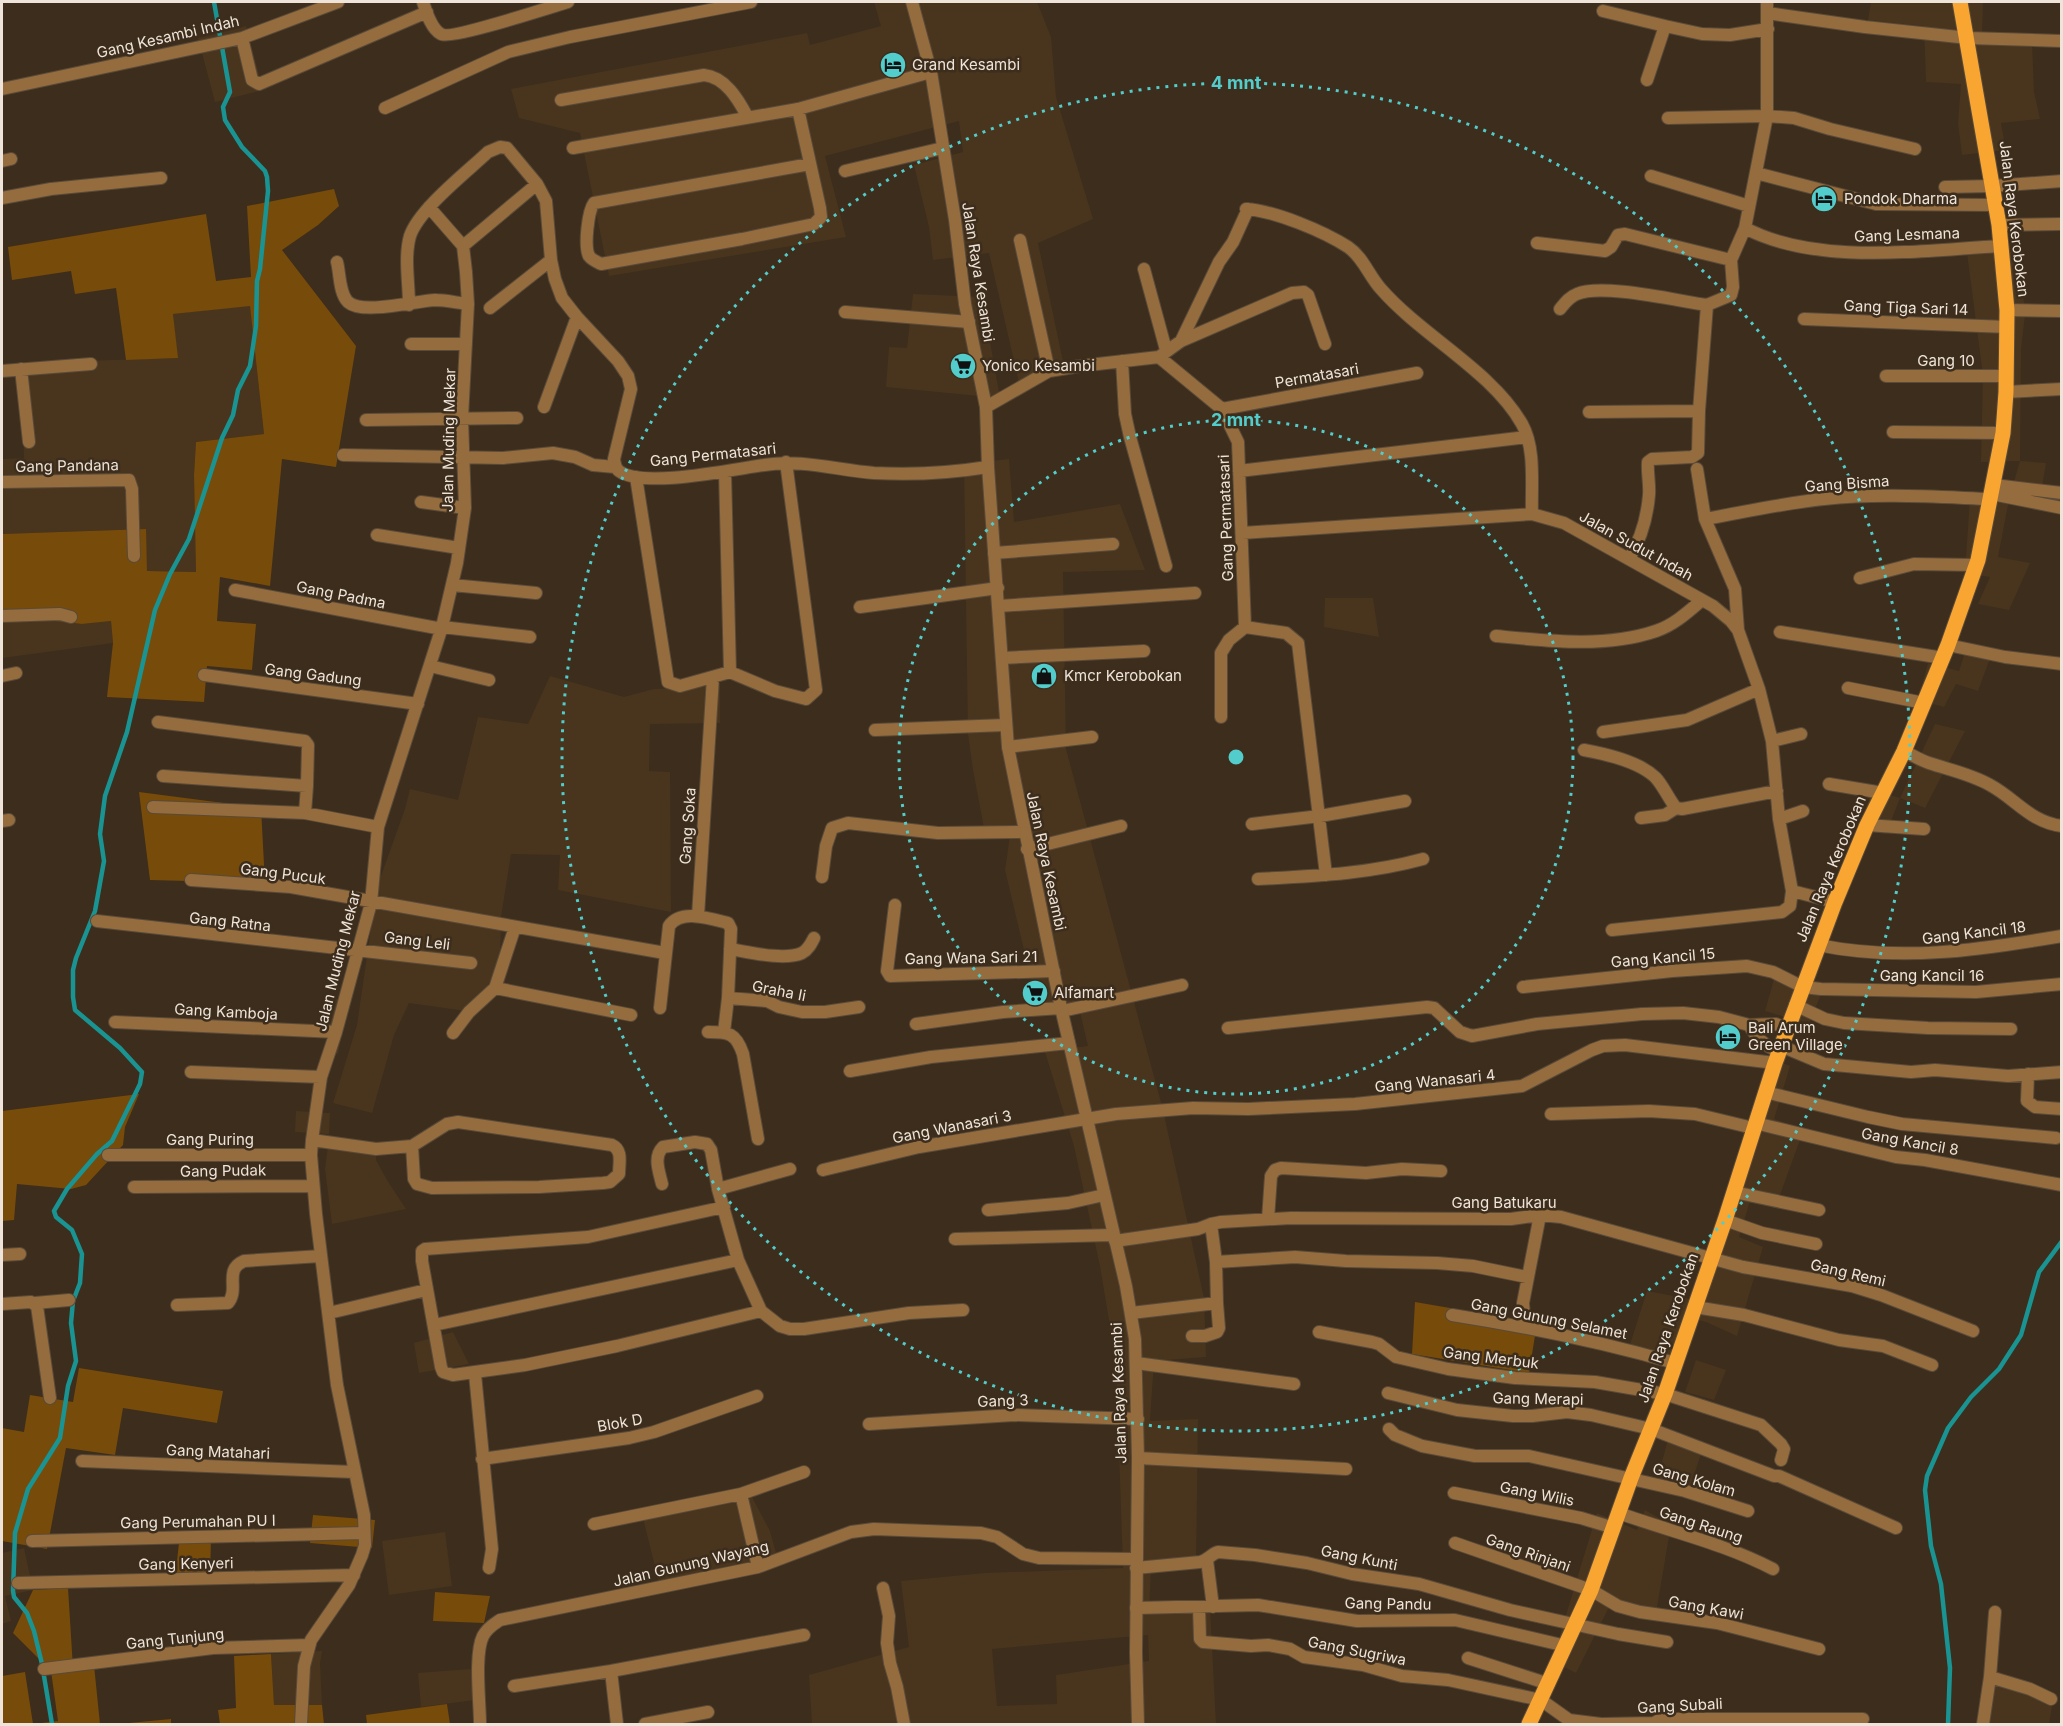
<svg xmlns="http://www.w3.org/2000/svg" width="2063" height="1726" font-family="Inter,sans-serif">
	<rect width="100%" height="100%" fill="#3d2d1c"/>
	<path fill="#49351d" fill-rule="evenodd" d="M874,2H1037L1051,37L1056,97L1093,219L1038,243L1064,366L1021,391L989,253L933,260L929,227L914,165L963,152L959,121L825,156L846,237L609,276L580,133L519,118L511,89L807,33L810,45L881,26Z
		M1871,2H1983L1982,35L2032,43L2034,92L2040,119L2001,123L2006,150L1962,155L1958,123L1961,84L1926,82L1924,26L1868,20Z
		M246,26L263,90L215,102L198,38Z
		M2019,247L2025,315L2021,349L2020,461L2046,463L2039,506L2009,500L1998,557L2030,563L2009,610L1978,604L1990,577L1965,573L1970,498L2009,499L2020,461L1981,462L1983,375L1967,253Z
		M913,294L982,297L1000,398L886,387L889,347L907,348Z
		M250,305L264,434L196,442L194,475L196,572L147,571L145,529L2,534V459L24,458L21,363L177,358L173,314Z
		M1009,459L1014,522L1120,504L1145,570L1063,572L1066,749L1163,1110L1204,1298L1206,1357L1154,1361L1150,1421L1198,1419L1196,1564L1151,1567L1149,1613L1210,1609L1216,1724H812L809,1675L909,1647L901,1581L985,1573L1123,1568L1116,1362L1100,1266L1074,1146L1045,1052L1088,1046L1079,1008L1039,1013L1005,870L1011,829L984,828L973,770L968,734L964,464ZM1148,1635L1149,1661L1056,1675L1057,1704L997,1706L992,1649Z
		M1325,598H1373L1379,637L1324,627Z
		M2,615L82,624L111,621L113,643L2,658Z
		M1967,646L1993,650L1978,691L1956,684L1944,707L1918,700L1928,663L1959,671Z
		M550,676L624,697L654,689L720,686V723L650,724L649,771L670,772L671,912L558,890L560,855L511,854L501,917L500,963L473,1012L409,1003L394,1035L372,1113L333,1103L357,1025L377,887L405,809L410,789L458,800L478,717L528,724Z
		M1935,724L1965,731L1925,808L1900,798L1886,834L1857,830L1873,790L1900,798Z
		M1776,972L1825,984L1809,1024L1765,1011Z
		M328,997L347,1001L339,1034H342L338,1054L327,1052L331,1032L322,1030Z
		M1773,1059L1790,1066L1774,1119L1804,1129L1777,1203L1751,1198L1739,1237L1763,1247L1737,1336L1706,1322L1684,1316L1668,1367L1626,1357L1647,1291L1690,1299L1734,1169L1748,1120L1762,1096Z
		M296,1111L330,1113L329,1134L295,1132Z
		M328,1146L377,1148L376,1160L387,1180L406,1209L332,1224L325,1169Z
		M453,1332L469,1364L419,1373L414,1343Z
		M1696,1360L1726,1370L1714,1400L1685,1392Z
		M1671,1429L1704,1445L1687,1496L1656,1483Z
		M752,1497L770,1531L779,1564L661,1591L643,1518Z
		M1645,1510L1671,1525L1656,1613L1611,1603L1576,1673L1552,1661L1597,1513L1637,1530Z
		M445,1532L452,1586L389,1595L382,1541Z
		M24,1548L33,1590L5,1596L11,1621L2,1624V1553Z
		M322,1651L320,1663L322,1705L274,1706L271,1654Z
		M471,1669L475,1700L421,1707L418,1673Z
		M1985,1675L2054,1694L2049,1724H1979Z"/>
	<path fill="#774b0a" d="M334,189L339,206L318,225L282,250L356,346L336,467L282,459L270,586L220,577L217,621L256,624L252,670L207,666L204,702L107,697L113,643L111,621L82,624L2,615V534L146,529L147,571L196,572L194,475L196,442L264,434L250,306L173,314L178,358L126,360L116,288L75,294L71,271L12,280L8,247L206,214L216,281L251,277L247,206Z
		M139,792L261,808L265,883L150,880Z
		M139,1094L125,1127L123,1145L86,1185L71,1189L17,1184L14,1220L2,1221V1111Z
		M1415,1302L1537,1323L1529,1373L1412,1354Z
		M79,1368L223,1391L217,1423L123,1408L115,1455L66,1448L47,1549L2,1541V1428L24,1432L30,1395L73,1402Z
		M313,1515L375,1520L372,1548L310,1543Z
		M180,1533L211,1539L210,1575L175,1580Z
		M68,1588L73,1668L94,1665L100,1724H2V1676L25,1672L33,1724L58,1721L51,1671L13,1633L33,1590Z
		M435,1592L490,1596L484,1623L433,1621Z
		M271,1654L274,1705H322L324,1724H220L218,1710L236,1708L234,1656Z
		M447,1704L450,1724H367L366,1715Z
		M171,1719V1724H118Z"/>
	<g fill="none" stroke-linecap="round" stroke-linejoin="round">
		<path stroke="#199493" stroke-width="4.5" d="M52,1724L42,1664L34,1631L27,1613L14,1597L13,1591L15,1533L28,1489L60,1438L68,1386L76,1361L71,1323L73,1301L80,1283L82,1254L72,1230L56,1217L54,1211L67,1189L97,1154L112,1141L140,1084L142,1072L120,1048L75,1010L73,997V970L76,958L95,911L104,861L100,834L105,796L127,732L155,610L170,574L189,539L222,438L233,415L238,390L250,366L256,326L257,281L260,269L268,191L267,177L265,171L242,147L225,120L223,107L230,92L214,2
			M1948,1724L1950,1668L1941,1584L1931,1546L1925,1490L1927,1476L1948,1428L1971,1397L1999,1369L2021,1335L2039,1272L2062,1241"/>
		<defs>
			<path id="minor" d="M423,2C426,11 431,29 441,34C450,40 551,7 568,2
				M1603,11L1665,26
				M1767,13L1865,27L1968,38L2062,41
				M242,38L252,80L259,84L427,12
				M1647,80L1665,26L1702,34L1730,35L1768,29
				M2,89L242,38L338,2
				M561,100L704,75C725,77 738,99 747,116
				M385,108L508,52L570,37L751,2
				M798,109L820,208L821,217L814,224L742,239L601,264C597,262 592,260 589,256C584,246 588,211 594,203L810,164
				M1668,118L1767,116L1794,118L1830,129L1915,149
				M573,148L798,109L931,72
				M2,161L11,159
				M845,171L943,148
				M1756,173L1876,204L1994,205
				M1651,176L1749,206
				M1945,187L1993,186L2062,181
				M2,198L51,189L161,178
				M1246,209C1275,211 1323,231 1348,247C1363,257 1369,276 1381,289C1422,336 1492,371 1522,424C1536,449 1531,486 1532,514
				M1999,225L2062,224
				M1745,228C1817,266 1922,250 2001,246
				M1020,240L1049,371
				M1537,243L1605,251L1611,247L1618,235L1625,234L1731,260
				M463,246L537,184
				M337,262C340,273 339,293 348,302C362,315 416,301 435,300C446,300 458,303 468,304
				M1144,269L1166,350
				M409,305C409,283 404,257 410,236C419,209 467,172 488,152L500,147L507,148L537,184L546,201L551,260L555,279L562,298L577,317L618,361L628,376L631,389L614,459C615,464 615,468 619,471C643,489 734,469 764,465C801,459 837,470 874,473C912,475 950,473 988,467
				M490,308L551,260
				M1560,309C1565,303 1569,297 1577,294C1601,283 1678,301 1707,305
				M2007,310L2062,311
				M845,312L969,322
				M1804,319L2007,327
				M1181,341L1219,262L1233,242L1248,209
				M411,344H466
				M1159,357L1181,341L1292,293L1304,292L1308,295L1325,344
				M1122,361L1125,414L1130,437L1166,566
				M21,369L29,442
				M2,371L91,364
				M1886,376H2007
				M2006,392L2062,389
				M544,407L577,317
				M986,407L1049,371L1080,366L1159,357L1222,409L1238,442L1245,627
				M1222,409L1417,373
				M1589,412L1699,411
				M366,420L517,418
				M1893,432L2003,433
				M343,455L503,458L553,453L575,457L593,465L615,467
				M1697,469L1705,519L1735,589L1738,630
				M1239,471L1527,437
				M725,472L730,672
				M636,477L668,682L680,686L730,672L775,691L806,699L816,690L786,462
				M2,482L129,480L132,489L134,556
				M1994,485L2062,493
				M1992,494L2062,508
				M421,502L465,508
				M1705,519C1745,512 1784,503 1824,499C1880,493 1936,497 1991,499
				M1242,533L1532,514L1564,523L1713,606L1731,621L1738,630L1759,689L1772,741L1779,819L1792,891L1835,902
				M377,535L459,548
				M994,553L1113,544
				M1629,559C1641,539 1647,519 1649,495C1650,484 1647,473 1648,462L1652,459L1692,457L1698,453L1699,411L1707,305L1731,295L1733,287L1731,260L1745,228L1767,116V2
				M1860,578L1914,564L1976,565
				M452,585L536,593
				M235,590L442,629
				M999,606L1195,593
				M860,607L998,588
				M2,616L60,614L71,617
				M442,627L530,637
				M1245,627L1286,633L1298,643L1326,875
				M1780,632L1943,658
				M1496,636C1548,641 1606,648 1656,631C1674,625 1688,612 1702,600
				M1948,645L2005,657L2062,664
				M1002,658L1144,651
				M430,666L489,680
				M204,675L418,704
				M2,676L16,673
				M1848,688L1924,703
				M1221,717V653L1229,640L1245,627
				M158,722L305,741L308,745L307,786
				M875,730L1005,725
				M1603,732L1687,720L1759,689
				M1772,741L1801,734
				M1008,747L1092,737
				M1584,750C1606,754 1638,761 1655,777C1663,785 1668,798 1676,808L1682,809L1777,791
				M1904,751C1912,755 1920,760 1929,763C1950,770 1971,774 1990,785C2016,799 2030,822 2062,826
				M163,776L307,786L305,813L378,827
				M1829,784L1883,793
				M153,807L305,813
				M1641,818L1665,815L1676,808
				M1779,819L1803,811
				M2,821L9,820
				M1252,824L1320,816L1405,801
				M1867,825L1924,829
				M1027,849L1121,826
				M822,877L826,846L832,828L848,823L938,833L1024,832
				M1258,879C1315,876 1368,874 1423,859
				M191,880L291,887L665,953
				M895,905L887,971L890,976L1054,971
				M698,916L713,677
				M97,921L471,963
				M1612,930L1782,912L1790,906L1792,891
				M1818,945C1901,962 1979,950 2062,936
				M730,949C749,952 784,961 802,953C808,950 811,944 814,938
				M1523,987L1672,971L1747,966L1773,972L1803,987L1821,989L1976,992L2062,984
				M495,988L631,1015
				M728,998L767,1001L779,1007L802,1012H825L859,1007
				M1795,1005L1825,1019L1844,1023L1928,1028L2011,1029
				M660,1008L669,926C681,909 709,918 728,923L731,929L728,998L724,1032
				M1062,1011L1182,985
				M115,1022L336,1032
				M916,1024L1003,1012L1061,1008
				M1749,1025C1757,1038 1764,1046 1779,1051
				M1228,1028L1427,1007L1434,1008L1460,1032L1472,1036L1537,1024L1642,1014L1683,1013L1719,1017L1749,1025L1776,1024L1787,1029
				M708,1032C729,1032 736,1033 743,1054L758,1139
				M453,1033L469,1012L495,988L515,927
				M1781,1046L1824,1064L1911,1072L1935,1070L2008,1076L2062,1072
				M850,1071L931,1057L1069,1043
				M191,1072L321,1077
				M2028,1074L2027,1101L2035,1107L2062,1109
				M1765,1092L1868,1117L1902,1124L2056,1138
				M1551,1114L1649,1111L1695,1114L1753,1128
				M458,1122L612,1145C623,1150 619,1163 619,1174L610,1182L603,1183L539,1187L432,1188L417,1184L414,1179L412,1146L447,1124Z
				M1755,1123L1896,1157L1925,1160L2062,1185
				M312,1140L376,1149L412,1146
				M108,1155H311
				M823,1170L919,1147L1116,1114L1193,1108L1248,1109L1355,1104L1522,1086L1592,1050L1603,1046L1625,1045L1775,1063
				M662,1184C659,1171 653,1157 663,1147L695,1142L707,1144L711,1150L718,1189L738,1260L761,1311L780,1326L790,1329H804L909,1313L963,1310
				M134,1187L313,1186
				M718,1189L790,1169
				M1734,1192L1819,1210
				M724,1207L588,1237L425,1249L422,1251V1261L441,1367L443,1372L453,1375L525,1365L617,1346L761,1311
				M988,1210L1068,1203L1104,1195
				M1268,1219L1271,1176L1275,1170L1281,1168L1366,1173L1402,1169L1441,1171
				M1725,1220L1762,1233L1816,1244
				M955,1239L1112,1235
				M1115,1241L1198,1229L1211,1224L1221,1222L1291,1218L1511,1219L1540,1215L1561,1217L1743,1267L1852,1286L1881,1295L1973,1331
				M2,1255L20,1254
				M1216,1262L1295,1257L1346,1261L1437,1263L1473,1266L1527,1277
				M35,1303L69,1300
				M2,1304L31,1302L37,1306L50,1398
				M177,1305L228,1303C240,1289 223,1270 244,1261L321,1256
				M1695,1307L1744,1315L1839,1340L1883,1346L1932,1365
				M329,1313L426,1290
				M1131,1313L1217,1303
				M1452,1315C1529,1327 1601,1342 1675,1363
				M434,1325L738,1260
				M1525,1327L1523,1303L1540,1215
				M1319,1332L1372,1342L1379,1344L1396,1357L1448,1369L1515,1378L1595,1382L1665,1394L1761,1425L1781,1444L1784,1449L1781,1460
				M1192,1336H1205L1217,1332L1219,1328L1217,1303L1216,1262L1211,1224
				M1136,1363L1294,1384
				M475,1374L492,1549L489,1568
				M1388,1393L1457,1410L1513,1416H1532L1567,1412L1591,1415L1651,1429L1774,1476H1779L1896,1528
				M869,1424L1014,1415L1138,1419
				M1389,1429L1395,1435L1422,1446L1475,1456H1529L1685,1491L1748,1511
				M1138,1458L1346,1469
				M482,1459L629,1438L654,1432L757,1396
				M82,1461L354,1472
				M1454,1493L1581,1518L1614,1528
				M741,1494L758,1567
				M1619,1513C1671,1532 1723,1543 1773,1569
				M594,1524L741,1494L804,1472
				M32,1541L364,1533
				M1455,1543L1591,1590L1618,1606L1640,1612L1717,1623L1819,1649
				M1207,1560L1213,1607
				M1136,1568L1200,1562C1208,1560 1211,1554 1218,1552L1255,1555L1307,1563L1352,1574L1419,1584L1510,1610L1618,1634L1667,1642
				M18,1583L354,1575
				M883,1588L889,1616L887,1643L890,1663L897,1687L904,1724
				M1199,1607L1200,1639L1203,1642L1251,1646L1268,1645L1290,1649L1304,1657L1363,1665L1402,1676L1448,1680L1541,1700L1569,1720L1601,1724L1654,1723L1661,1719H1863
				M1136,1608L1258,1605L1357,1621L1455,1620L1566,1646
				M1468,1658L1549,1684
				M44,1669L213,1648L309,1645
				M611,1671L804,1635
				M1990,1677L2030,1689L2051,1699
				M514,1686L611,1671L617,1724
				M301,1724L304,1666L311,1640L349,1585L362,1555L365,1545L364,1515L337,1385L316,1214L311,1155L312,1140L321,1077L336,1032L371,903L378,827L442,627L457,563L465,508L462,418L468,304L466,272L463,246L429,207
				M480,1724C480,1703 474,1654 483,1636C487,1628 494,1624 500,1620L758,1567L851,1532L874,1529L981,1533L997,1537L1023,1554L1039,1558L1136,1559
				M645,1724L708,1712
				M1983,1724L1990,1677L1995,1612"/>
			<path id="tertiary" d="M912,2L931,72L955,220L965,304L986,407L988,467L1008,747L1061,1008L1126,1286L1135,1339L1138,1458L1136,1653L1138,1724"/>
			<path id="primary" d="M1529,1724L1591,1590L1631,1478L1665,1394L1725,1220L1775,1063L1835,902L1867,825L1904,751L1948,645L1978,560L2003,433L2006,392L2007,310L1999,225L1960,2"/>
		</defs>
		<use href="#minor" stroke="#594a3a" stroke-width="14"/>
		<use href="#tertiary" stroke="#594a3a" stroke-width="14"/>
		<use href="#primary" stroke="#594a3a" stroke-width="17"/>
		<use href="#minor" stroke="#956c3d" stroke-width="12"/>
		<use href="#tertiary" stroke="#956c3d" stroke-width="12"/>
		<use href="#primary" stroke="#f9a532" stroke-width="15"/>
	</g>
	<g fill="none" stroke="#52cdcc" stroke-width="3" stroke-dasharray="3 6">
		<circle cx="1236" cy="757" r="337"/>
		<circle cx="1236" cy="757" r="674"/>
	</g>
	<defs>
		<symbol id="hotel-disc" viewBox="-11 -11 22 22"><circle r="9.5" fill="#52cdcc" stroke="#3d2d1c"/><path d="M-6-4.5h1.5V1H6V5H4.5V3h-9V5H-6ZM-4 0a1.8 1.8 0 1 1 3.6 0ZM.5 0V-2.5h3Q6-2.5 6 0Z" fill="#111"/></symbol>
		<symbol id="supermarket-disc" viewBox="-11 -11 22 22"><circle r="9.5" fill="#52cdcc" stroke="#3d2d1c"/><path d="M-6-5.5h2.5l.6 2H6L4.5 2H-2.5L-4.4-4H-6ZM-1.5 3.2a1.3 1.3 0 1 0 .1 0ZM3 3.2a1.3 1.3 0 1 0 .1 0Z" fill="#111"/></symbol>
		<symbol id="shop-disc" viewBox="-11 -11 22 22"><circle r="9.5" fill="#52cdcc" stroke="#3d2d1c"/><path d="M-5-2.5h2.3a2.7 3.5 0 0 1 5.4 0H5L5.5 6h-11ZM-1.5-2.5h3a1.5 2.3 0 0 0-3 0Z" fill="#111"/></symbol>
	</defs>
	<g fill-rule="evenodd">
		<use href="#hotel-disc" x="878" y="50" width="30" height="30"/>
		<use href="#hotel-disc" x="1809" y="184" width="30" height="30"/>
		<use href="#supermarket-disc" x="948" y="351" width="30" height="30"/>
		<use href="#shop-disc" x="1029" y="661" width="30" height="30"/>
		<use href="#supermarket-disc" x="1020" y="978" width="30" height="30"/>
		<use href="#hotel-disc" x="1713" y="1022" width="30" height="30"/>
	</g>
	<g text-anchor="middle" stroke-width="5" stroke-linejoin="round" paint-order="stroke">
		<g font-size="15" fill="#eee4d9" stroke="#3d2d1c">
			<text transform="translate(168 37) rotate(-13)" y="5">Gang Kesambi Indah</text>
			<text transform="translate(2014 219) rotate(83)" y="5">Jalan Raya Kerobokan</text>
			<text transform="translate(1907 235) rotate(-2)" y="5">Gang Lesmana</text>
			<text transform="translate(978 272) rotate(81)" y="5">Jalan Raya Kesambi</text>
			<text transform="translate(1906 308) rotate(2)" y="5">Gang Tiga Sari 14</text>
			<text x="1946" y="366">Gang 10</text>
			<text transform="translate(1317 376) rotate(-10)" y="5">Permatasari</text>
			<text transform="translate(449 440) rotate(-89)" y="5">Jalan Muding Mekar</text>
			<text transform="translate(713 455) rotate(-6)" y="5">Gang Permatasari</text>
			<text transform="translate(67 466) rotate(-1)" y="5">Gang Pandana</text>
			<text transform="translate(1847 484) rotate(-4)" y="5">Gang Bisma</text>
			<text transform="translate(1226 518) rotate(-92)" y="5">Gang Permatasari</text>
			<text transform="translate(1636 546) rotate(29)" y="5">Jalan Sudut Indah</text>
			<text transform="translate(341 595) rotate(11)" y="5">Gang Padma</text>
			<text transform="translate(313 675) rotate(7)" y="5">Gang Gadung</text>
			<text transform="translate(688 826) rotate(-86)" y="5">Gang Soka</text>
			<text transform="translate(1046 861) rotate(78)" y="5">Jalan Raya Kesambi</text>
			<text transform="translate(1831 869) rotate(-67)" y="5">Jalan Raya Kerobokan</text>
			<text transform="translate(283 874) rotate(7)" y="5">Gang Pucuk</text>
			<text transform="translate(230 922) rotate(6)" y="5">Gang Ratna</text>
			<text transform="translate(1974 933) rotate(-7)" y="5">Gang Kancil 18</text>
			<text transform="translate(417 941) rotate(7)" y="5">Gang Leli</text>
			<text transform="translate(971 958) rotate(-1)" y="5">Gang Wana Sari 21</text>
			<text transform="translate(1663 958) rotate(-5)" y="5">Gang Kancil 15</text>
			<text transform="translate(338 961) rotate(-76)" y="5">Jalan Muding Mekar</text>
			<text x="1932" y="981">Gang Kancil 16</text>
			<text transform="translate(779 991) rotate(11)" y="5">Graha Ii</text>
			<text transform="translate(226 1012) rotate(3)" y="5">Gang Kamboja</text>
			<text transform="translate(1435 1081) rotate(-6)" y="5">Gang Wanasari 4</text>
			<text transform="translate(952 1127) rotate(-11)" y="5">Gang Wanasari 3</text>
			<text x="210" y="1145">Gang Puring</text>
			<text transform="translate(1910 1142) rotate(10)" y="5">Gang Kancil 8</text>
			<text transform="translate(223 1171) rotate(-1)" y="5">Gang Pudak</text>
			<text x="1504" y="1208">Gang Batukaru</text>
			<text transform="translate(1848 1273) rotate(13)" y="5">Gang Remi</text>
			<text transform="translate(1549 1319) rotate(11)" y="5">Gang Gunung Selamet</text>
			<text transform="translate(1668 1328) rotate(-71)" y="5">Jalan Raya Kerobokan</text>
			<text transform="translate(1491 1358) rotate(7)" y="5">Gang Merbuk</text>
			<text transform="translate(1119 1393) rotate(-92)" y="5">Jalan Raya Kesambi</text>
			<text transform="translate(1538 1399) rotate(1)" y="5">Gang Merapi</text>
			<text transform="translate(1003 1401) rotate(-2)" y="5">Gang 3</text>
			<text transform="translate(620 1423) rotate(-10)" y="5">Blok D</text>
			<text transform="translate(218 1452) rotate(2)" y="5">Gang Matahari</text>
			<text transform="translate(1694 1480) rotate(16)" y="5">Gang Kolam</text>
			<text transform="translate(1537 1494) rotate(11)" y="5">Gang Wilis</text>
			<text transform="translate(198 1522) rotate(-1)" y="5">Gang Perumahan PU I</text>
			<text transform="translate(1701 1525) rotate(18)" y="5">Gang Raung</text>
			<text transform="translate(1528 1553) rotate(19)" y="5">Gang Rinjani</text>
			<text transform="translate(1359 1558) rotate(11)" y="5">Gang Kunti</text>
			<text transform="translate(186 1564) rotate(-1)" y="5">Gang Kenyeri</text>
			<text transform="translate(691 1564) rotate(-13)" y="5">Jalan Gunung Wayang</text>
			<text transform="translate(1388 1604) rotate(1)" y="5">Gang Pandu</text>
			<text transform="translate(1706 1608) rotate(10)" y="5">Gang Kawi</text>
			<text transform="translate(175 1639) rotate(-6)" y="5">Gang Tunjung</text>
			<text transform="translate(1357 1651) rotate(11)" y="5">Gang Sugriwa</text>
			<text transform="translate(1680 1706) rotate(-3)" y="5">Gang Subali</text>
		</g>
		<g font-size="15" fill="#eee4d9" stroke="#3d2d1c" text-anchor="start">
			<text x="912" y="70">Grand Kesambi</text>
			<text x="1844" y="204">Pondok Dharma</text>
			<text x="982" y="371">Yonico Kesambi</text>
			<text x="1064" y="681">Kmcr Kerobokan</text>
			<text x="1054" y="998">Alfamart</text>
			<text x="1748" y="1033">Bali Arum<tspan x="1748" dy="17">Green Village</tspan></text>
		</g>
	</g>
	<circle cx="1236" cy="757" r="9" fill="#52cdcc" stroke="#3d2d1c" stroke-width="3"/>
	<g font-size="18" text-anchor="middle" font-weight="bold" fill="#52cdcc" stroke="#3d2d1c" stroke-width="5" stroke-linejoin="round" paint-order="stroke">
		<text x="1236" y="89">4 mnt</text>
		<text x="1236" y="426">2 mnt</text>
	</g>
	<rect width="2063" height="1726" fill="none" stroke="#eee4d9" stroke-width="6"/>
</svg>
